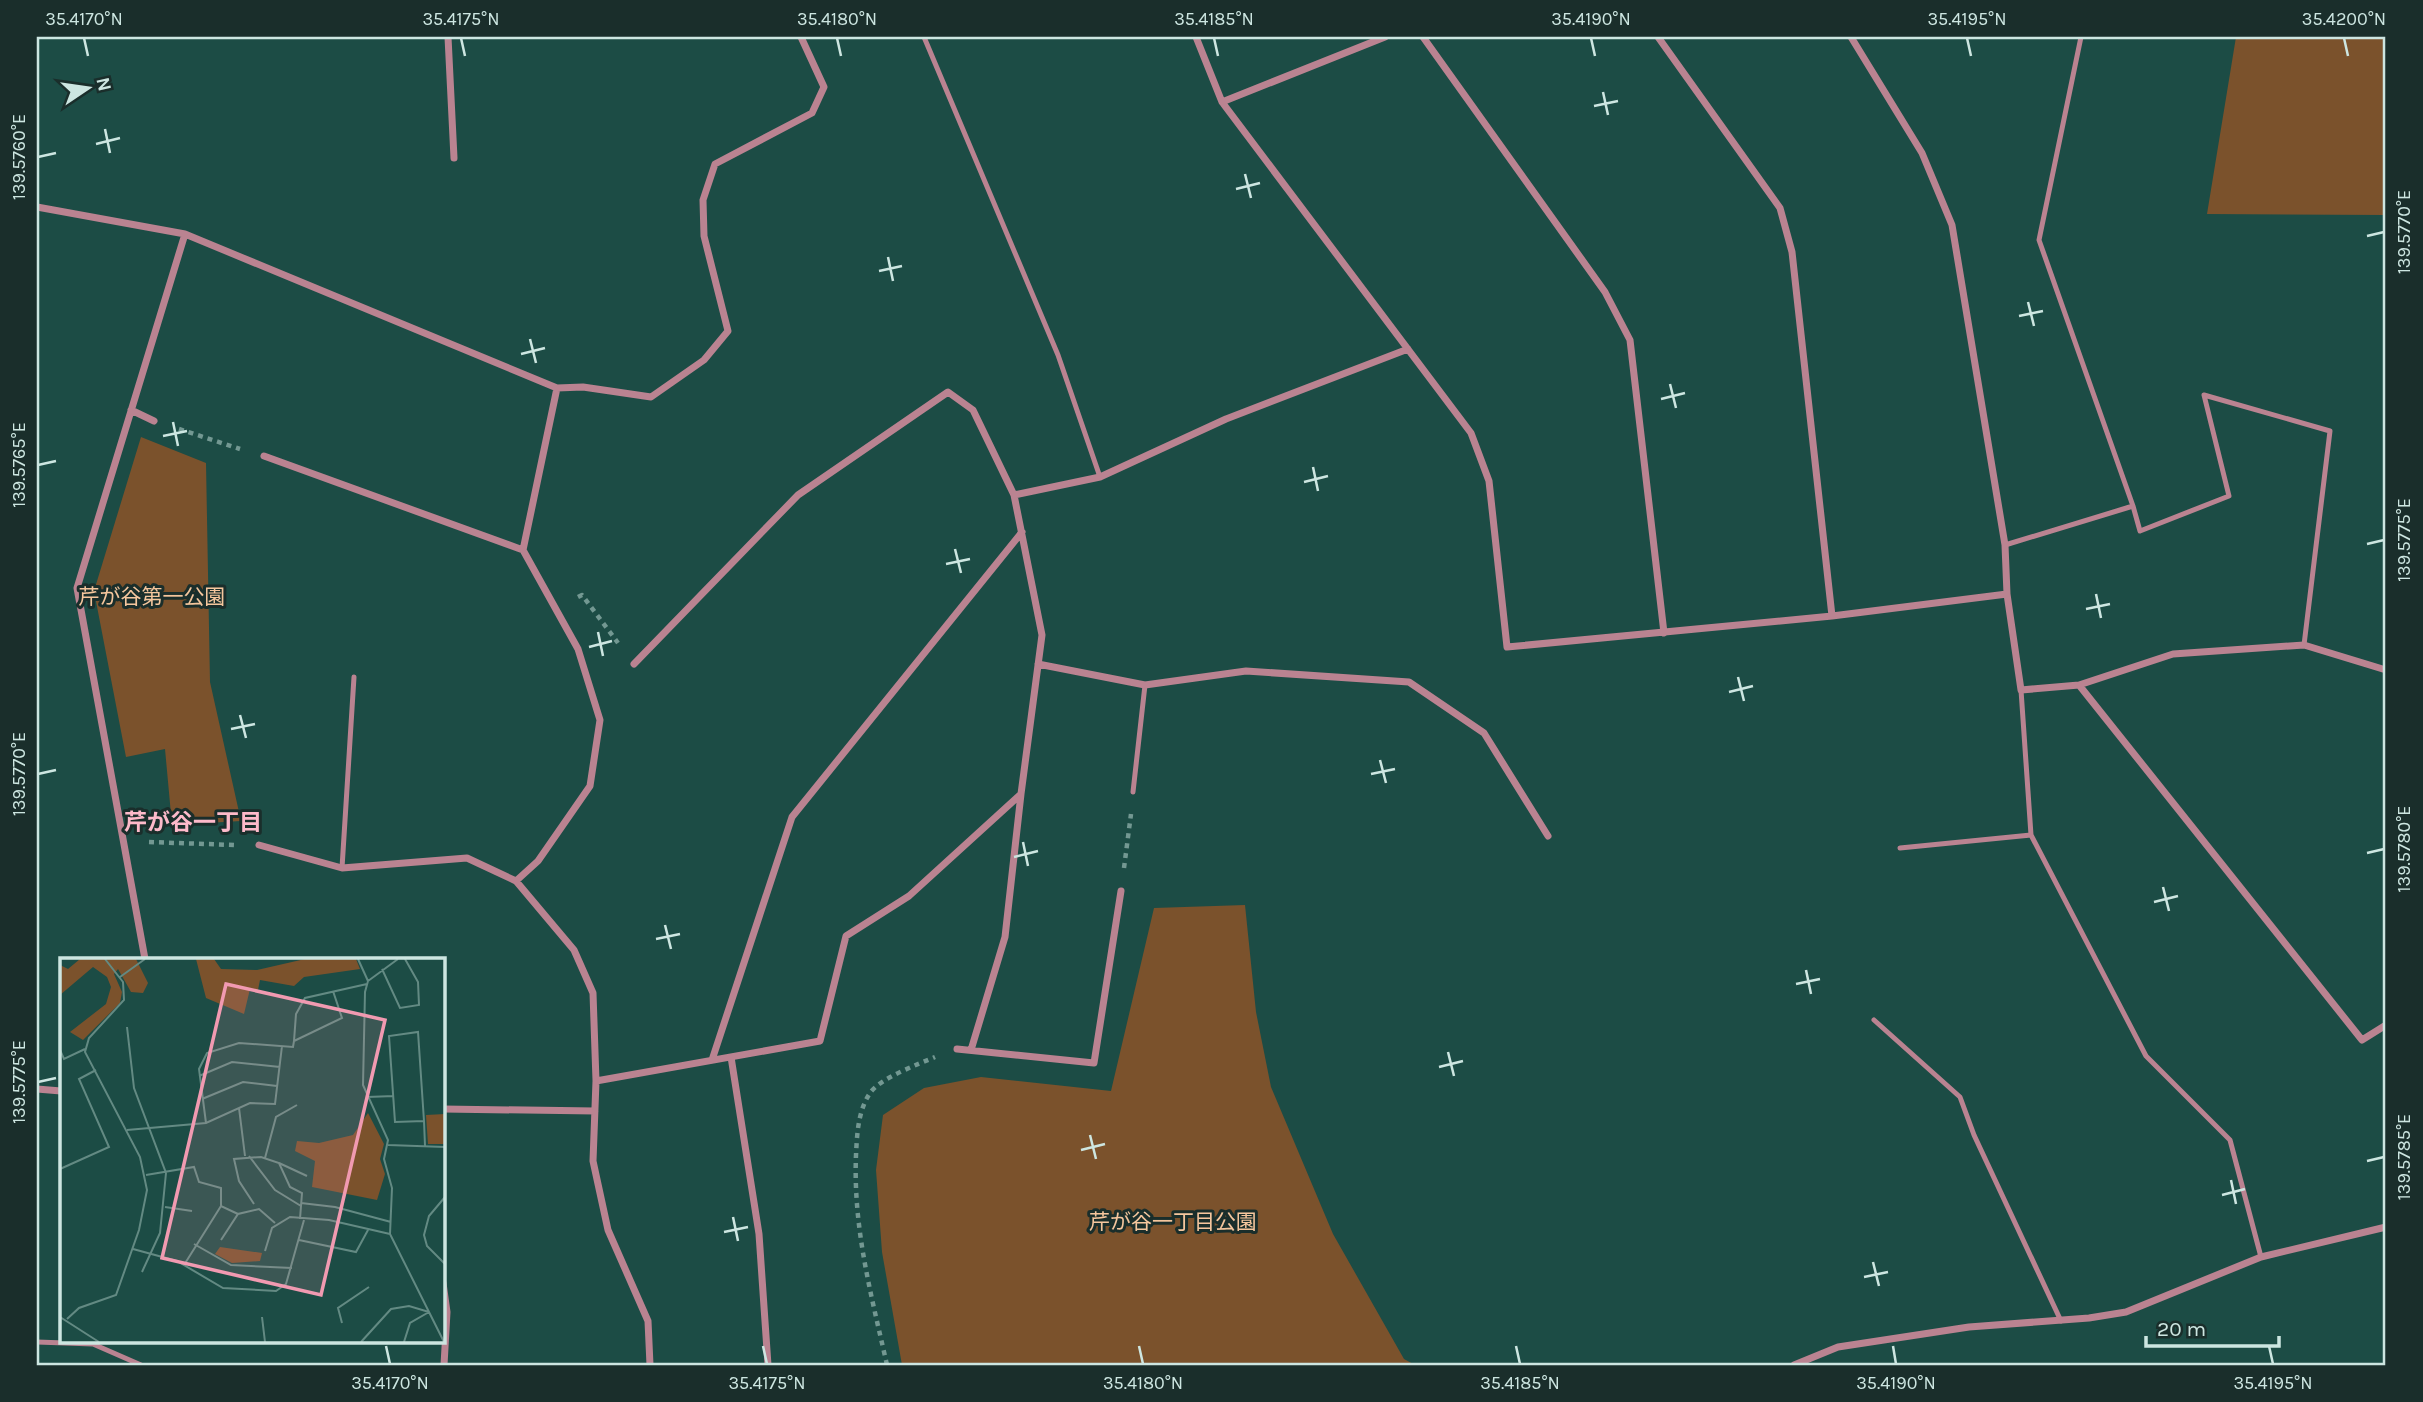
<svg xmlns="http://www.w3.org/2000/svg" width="2423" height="1402" font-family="Karla,'Noto Sans JP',sans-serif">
	<rect width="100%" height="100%" fill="#1c4c45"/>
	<path fill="#7b522c" d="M2236,37H2386V215L2207,214Z
		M141,437L206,463L210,682L241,821L172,825L165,749L126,757L94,591Z
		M1245,905L1256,1012L1271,1087L1333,1234L1404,1359L1415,1365H902L882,1252L876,1170L883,1115L924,1088L981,1077L1111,1091L1154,908Z"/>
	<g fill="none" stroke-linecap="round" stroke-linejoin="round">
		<path stroke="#739892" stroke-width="4.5" stroke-dasharray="5 5" stroke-linecap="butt" d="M179,429L240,449
			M578,597L582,595L618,643
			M149,842L234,845
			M1124,868L1131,814
			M887,1365C871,1294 853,1228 856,1155C857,1134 858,1111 870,1093C880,1078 919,1064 935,1057"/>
		<path stroke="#ba8391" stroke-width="5" d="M924,37L1058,355L1100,477
			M2133,506L2140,531L2229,496L2204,395L2330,431L2304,645
			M2005,545L2133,506L2039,240L2081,37
			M2021,690L2031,835L2146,1056L2230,1140L2261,1257
			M1133,792L1145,685
			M1900,848L2031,835
			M342,868L354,677
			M1874,1020L1960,1097L1974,1135L2061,1321
			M37,1342L93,1344L141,1365"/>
		<path stroke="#ba8391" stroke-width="7" d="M448,37L454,158
			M1196,37L1222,102L1471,433L1489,481L1507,647L1832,616L2007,594
			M1423,37L1605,292L1630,340L1664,633
			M1658,37L1780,208L1792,252L1832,616
			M1851,37L1922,153L1952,225L2005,545L2007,594L2021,690L2079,685L2362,1040L2386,1025
			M1222,102L1385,37
			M37,207L185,234L557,388L523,550
			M557,388L583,387L651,397L704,360L728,331L704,236L703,200L715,164L812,113L824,87L801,37
			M131,410L154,421
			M264,456L523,550L578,649L600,720L590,786L538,861L516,881
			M1014,495L1100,477L1226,419L1408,349
			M1038,664L1145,685L1246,671L1409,682L1484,733L1548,836
			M2079,685L2173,654L2304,645L2386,670
			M259,845L342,868L467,858L516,881L574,950L593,993L596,1081L593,1161L608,1230L648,1321L650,1365
			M145,959L77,588L185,234
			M957,1049L1094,1063L1121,891
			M971,1050L1005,937L1021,794
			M731,1057L759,1234L768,1365
			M712,1060L792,817L1022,532
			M596,1081L820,1041L846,936L909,896L1021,794L1042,635L1014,495L973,410L948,392L798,495L634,664
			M37,1089L61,1091
			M443,1109L595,1111
			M443,1283L447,1312L444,1365
			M1794,1365L1838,1347L1969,1327L2089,1318L2126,1312L2261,1257L2386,1227"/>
	</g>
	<path fill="none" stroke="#cde6e1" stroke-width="2.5" d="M84,38L88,56M461,38L465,56M837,38L841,56M1214,38L1218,56M1591,38L1595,56M1967,38L1971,56M2344,38L2348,56M1603,92L1608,115M1594,106L1618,101M105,129L110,153M96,144L120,138M38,157L56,153M1245,174L1251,198M1236,189L1260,183M2367,236L2384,232M888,257L893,281M879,271L902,266M2028,302L2034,326M2019,316L2043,311M530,339L536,363M521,354L545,348M1670,384L1676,408M1661,399L1685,393M173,422L178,446M163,436L187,431M38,465L56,461M1313,467L1318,491M1304,482L1328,476M2367,544L2384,540M955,549L961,573M946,564L970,559M2096,594L2101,618M2086,609L2110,604M598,632L603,656M589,647L612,641M1738,677L1744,701M1729,692L1753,686M240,715L246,738M231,729L255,724M1380,760L1386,783M38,774L56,770M1371,774L1395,769M1023,842L1028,866M2367,853L2384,849M1014,857L1038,851M2163,887L2169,911M2154,902L2178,896M665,925L671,949M656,939L680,934M1806,970L1811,994M1796,984L1820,979M1448,1052L1454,1076M1439,1067L1463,1061M38,1082L56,1078M1090,1135L1096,1159M1081,1150L1105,1144M2367,1161L2384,1157M2231,1180L2236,1204M2222,1195L2245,1189M733,1217L738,1241M724,1232L748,1227M1873,1262L1879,1286M1864,1277L1888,1272M386,1346L390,1364M763,1346L767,1364M1139,1346L1143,1364M1516,1346L1520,1364M1893,1346L1896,1364M2269,1346L2273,1364"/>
	<g text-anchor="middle" stroke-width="6" stroke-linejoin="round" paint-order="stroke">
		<g font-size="21" fill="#f5c69d" stroke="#1a2e2b">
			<text x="152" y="604">芹が谷第一公園</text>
			<text x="1173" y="1229">芹が谷一丁目公園</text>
		</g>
		<g font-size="23" font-weight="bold" fill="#fdbaca" stroke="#1a2e2b">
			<text x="193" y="830">芹が谷一丁目</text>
		</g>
	</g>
	<g transform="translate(60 958)">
		<rect width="385" height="385" fill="#1c4c45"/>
		<path d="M20,1H76L88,25L83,35L71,34L58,11L54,16L62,34L60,45L23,82L10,74L46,46L51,29L47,19L33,9L0,37V7L8,11ZM136,1H154L161,11L197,12L245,1H296L300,11L244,19L234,28L200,22L198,32L190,31L184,56L146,40ZM308,155L324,186L320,201L325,216L317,242L252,229L255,203L235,193L237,183L259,185L293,177ZM385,156V186H368L366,157ZM160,289L202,295L200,303L172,305L155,296Z" fill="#7b522c"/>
		<path fill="none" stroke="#638a83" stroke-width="2" d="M298,1L308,23M338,1L308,23L305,34L303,127L328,182L324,201L332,230L330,276L384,384M322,11L340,50L359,47L358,24L345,1M60,19L85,1M67,69L74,130L106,215L100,275L82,314M234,83L236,56L245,40L307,26M0,92L4,101L25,91M139,118L172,104L220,109M307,139L334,138M142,141L183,124L217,128M179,150L185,198M364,163L335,164L329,78L358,74L364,163L365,188M146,165L139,111L147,95L179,85L233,89L234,83L282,60L273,33M67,172L146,165L190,145L215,146L222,88M328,187L385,189M189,198L215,232L241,248M205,200L216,159L237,147M219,205L247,218M0,211L49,189L19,121L36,112M86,217L134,209L139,224L161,230V248M385,239L369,258L364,277L367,288L385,306M241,245L275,249L331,264M194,246L179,223L174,201L201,199L219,205L230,229L242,235L240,261M105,249L132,253M161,282L178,256L199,251L215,265M239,282L296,294L308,272M134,286L171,307L232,310M73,291L117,303L163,330L216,333L226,326L244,262M205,293L212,270L230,259L269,262L330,276M124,307L161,248L178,256M0,359L39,384M202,359L205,384M7,361L19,350L56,337L79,272L87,232L80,199L25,94L29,80L64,42L63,24L45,1M282,365L278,350L309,329M301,384L331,351L349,348L369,354M344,384L350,365L369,354"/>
		<path fill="#f19ab1" fill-opacity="0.15" stroke="#f19ab1" stroke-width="3.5" d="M166,26L325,62L261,337L102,300Z"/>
		<rect width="385" height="385" fill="none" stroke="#cde6e1" stroke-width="3.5"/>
	</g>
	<rect width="2423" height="1402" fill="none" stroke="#1a2e2b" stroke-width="77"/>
	<g transform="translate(88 88) rotate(77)" stroke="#1a2e2b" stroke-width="5" paint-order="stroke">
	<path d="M0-5L12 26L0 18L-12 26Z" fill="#cde6e1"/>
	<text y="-10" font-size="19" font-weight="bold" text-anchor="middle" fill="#cde6e1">N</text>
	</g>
	<path d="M2146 1336v10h133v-10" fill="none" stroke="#cde6e1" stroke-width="3.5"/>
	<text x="2157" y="1336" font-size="21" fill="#cde6e1" stroke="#1a2e2b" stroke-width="5" paint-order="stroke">20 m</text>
	<rect x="38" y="38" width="2346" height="1326" fill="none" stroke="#cde6e1" stroke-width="2.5"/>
	<g font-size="18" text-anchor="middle" fill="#cde6e1">
		<text x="84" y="25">35.4170°N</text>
		<text x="461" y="25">35.4175°N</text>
		<text x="837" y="25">35.4180°N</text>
		<text x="1214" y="25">35.4185°N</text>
		<text x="1591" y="25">35.4190°N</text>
		<text x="1967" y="25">35.4195°N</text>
		<text x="2344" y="25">35.4200°N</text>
		<text transform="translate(19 157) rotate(-90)" y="6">139.5760°E</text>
		<text transform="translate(2404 232) rotate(-90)" y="6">139.5770°E</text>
		<text transform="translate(19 465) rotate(-90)" y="6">139.5765°E</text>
		<text transform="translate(2404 540) rotate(-90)" y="6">139.5775°E</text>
		<text transform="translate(19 774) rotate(-90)" y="6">139.5770°E</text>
		<text transform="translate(2404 849) rotate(-90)" y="6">139.5780°E</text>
		<text transform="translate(19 1082) rotate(-90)" y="6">139.5775°E</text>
		<text transform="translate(2404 1157) rotate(-90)" y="6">139.5785°E</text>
		<text x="390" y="1389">35.4170°N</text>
		<text x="767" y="1389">35.4175°N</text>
		<text x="1143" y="1389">35.4180°N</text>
		<text x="1520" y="1389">35.4185°N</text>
		<text x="1896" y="1389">35.4190°N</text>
		<text x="2273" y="1389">35.4195°N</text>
	</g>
</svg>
